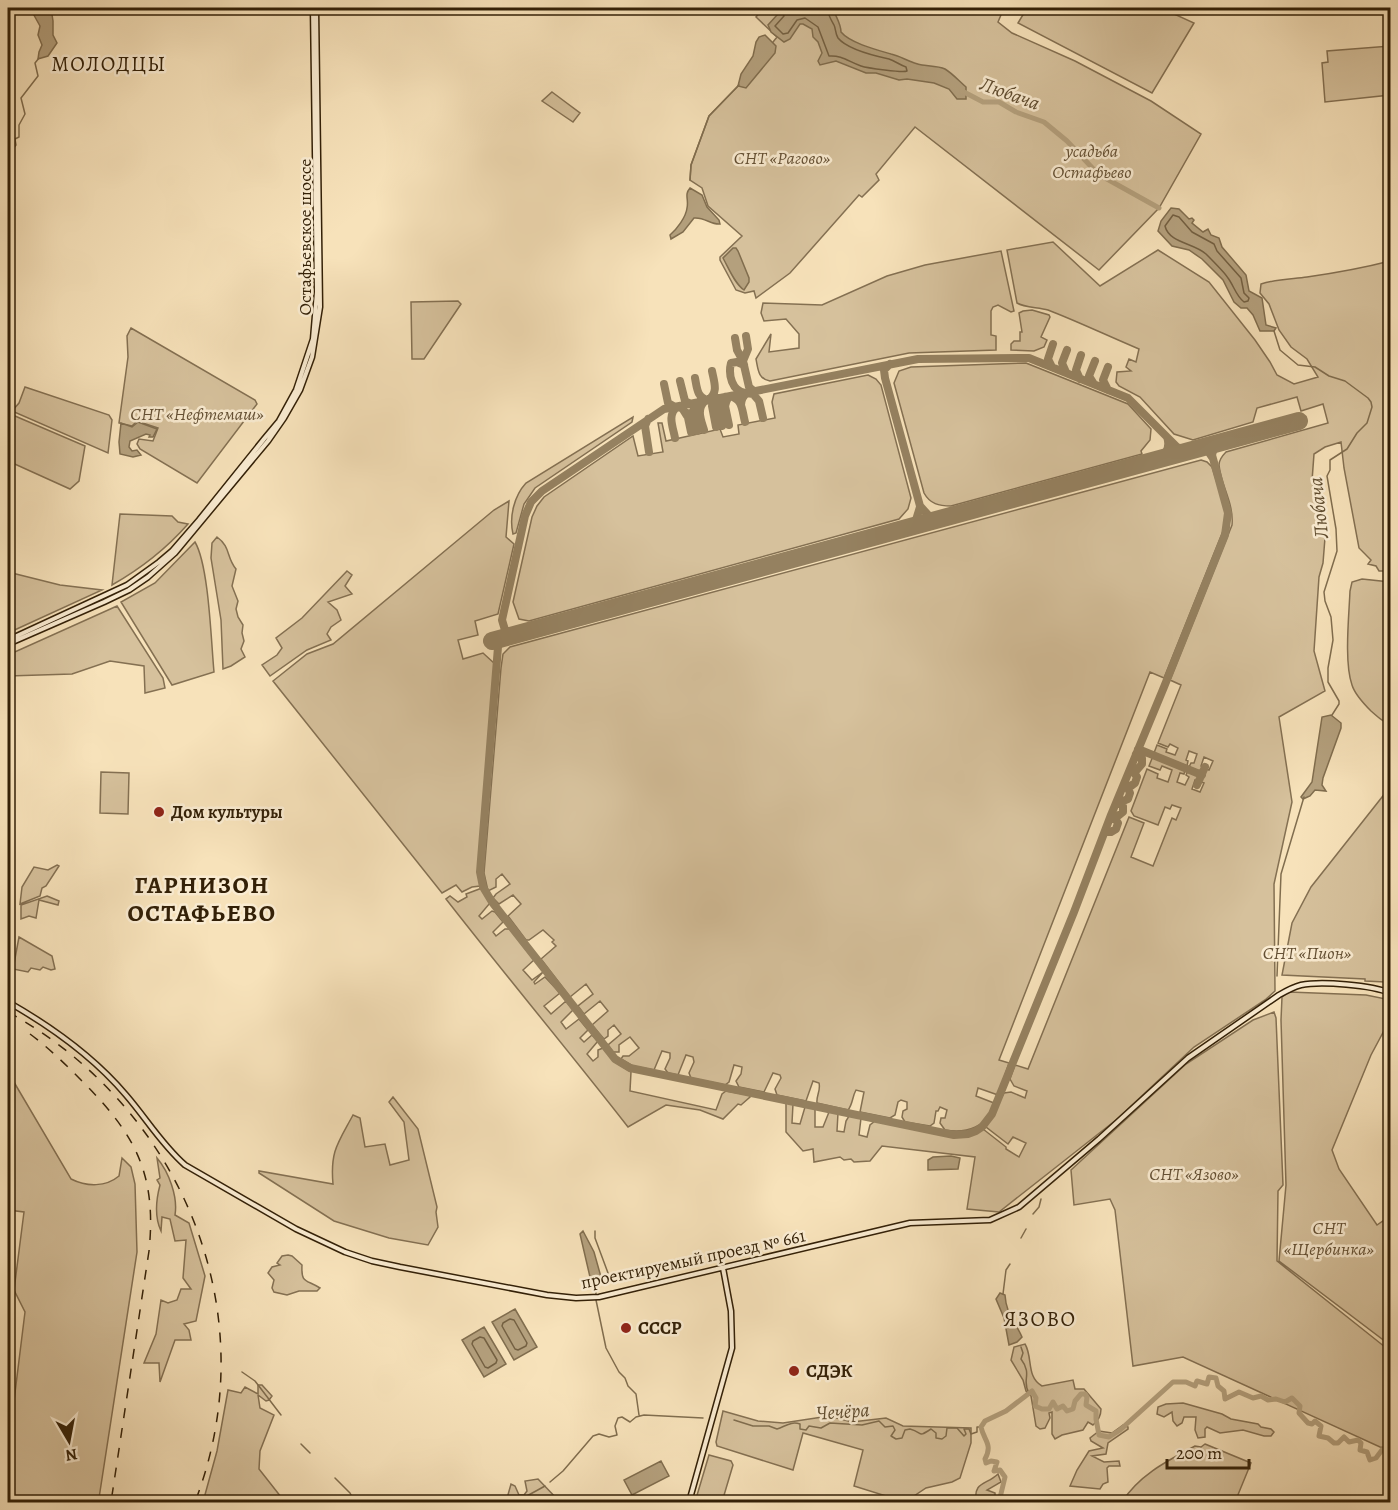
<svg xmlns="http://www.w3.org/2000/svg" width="1398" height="1510" font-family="Alegreya,serif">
	<rect width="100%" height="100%" fill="#f7e2ba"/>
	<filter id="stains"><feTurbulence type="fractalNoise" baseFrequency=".00333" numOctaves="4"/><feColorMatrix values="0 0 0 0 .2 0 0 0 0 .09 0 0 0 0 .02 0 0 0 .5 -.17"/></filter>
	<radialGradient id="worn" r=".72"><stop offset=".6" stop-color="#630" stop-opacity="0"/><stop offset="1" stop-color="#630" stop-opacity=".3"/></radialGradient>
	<path fill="#d6c19c" stroke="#847052" stroke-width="1.5" d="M763,8H994L1001,15L998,22L1012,33L1075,61L1151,101L1201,134L1159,208L1099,270L915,127L876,174L879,180L862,197L859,195L790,273L756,298L754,291L745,293L736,290L720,260V257L742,236L708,206L702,188L690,180L691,165L709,116L738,86L777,37L756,17Z
		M1027,8H1161L1194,23L1152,93L1018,23Z
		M1390,46V95L1325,102L1322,63L1328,62L1327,51Z
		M552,92L580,113L573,122L542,101Z
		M1053,242L1100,286L1158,250L1209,282L1255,340L1270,362L1277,375L1294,384L1318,377L1307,359L1291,347L1279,330L1269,304L1260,293L1261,284C1276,279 1292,279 1307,277C1335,273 1363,268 1390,261V566H1389L1386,571H1379L1376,566L1368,564L1371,560L1359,548L1344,468L1341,442L1325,447L1314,454L1312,481L1326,525L1323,563L1319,577L1314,651L1325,691L1279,717L1292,802L1274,884L1275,991L1265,1000L1194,1047L1116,1120L999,1212L967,1209L975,1157L882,1146L870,1161L854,1162L851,1159L844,1160L840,1157L814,1162L813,1149L803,1151L786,1132V1103L793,1104L792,1123L800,1124L805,1107L815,1108V1127H823L829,1112L838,1113L837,1131L844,1132L846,1121L849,1116L861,1118L859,1135L867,1137L870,1125L875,1121L960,1137L983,1129L1006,1147V1149L1019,1157L1026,1143L1013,1137L1008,1144L986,1127L1004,1093L1011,1092L1025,1098L1027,1091L1014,1086L1010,1079L1015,1065L1028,1069L1129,817L1144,823L1131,857L1153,866L1172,818L1176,820L1181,808L1172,805L1170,809L1165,807L1158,825L1134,816L1131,811L1147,769L1158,774L1157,778L1168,782L1172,770L1162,766L1160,770L1149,766L1153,756L1185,770L1184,774L1180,773L1177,782L1185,785L1189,777L1186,775L1188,771L1200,776L1198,781L1195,780L1192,789L1200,792L1204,783L1201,782L1206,769L1209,770L1213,761L1204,757L1201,766L1203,768L1202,772L1189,767L1191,763H1194L1197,754L1189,751L1186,760L1188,761L1187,766L1154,753L1157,745L1167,749L1166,752L1175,755L1178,748L1170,744L1168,747L1158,743L1181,685L1170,680L1232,525C1234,503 1221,486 1219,465C1219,460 1222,456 1226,452L1328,423L1323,404L1301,411L1297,397L1257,408L1253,422L1193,440L1174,434L1140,397L1119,386L1116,382L1117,372L1131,371L1126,367L1129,359L1136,362L1139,349C1108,336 1079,322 1048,310C1039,307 1025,308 1017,303L1007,250Z
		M1001,251L1014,311L1011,312L998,305L993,307L991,311V335L996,336V350L909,353L770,381C758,379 758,369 756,359L771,334L769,352L799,348V334L786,319L764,321L761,313L763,303L822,305L887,276L925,265Z
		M458,301L461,304L424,359H412L411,302Z
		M1032,310L1049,315L1050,317L1041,337L1047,340L1044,347L1034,351L1011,350V344L1014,341H1020V332H1022L1019,313L1023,311Z
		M131,328L255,400L257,404L197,483L140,449L137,444L139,439L153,441L158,428L137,421L132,426L119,423L128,357L127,336Z
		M1026,363L1128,404L1151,429L1150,440L1141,451L1142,454L951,506C939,506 930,504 924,493L894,383L899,371L911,367Z
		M868,375L876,379L881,385L911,498L908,509L899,519L529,621L519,619L513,602L532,517L537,506L544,497L633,436L638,456L663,452L658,423H662L666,441L720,429L723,437L739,434L738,425L775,418L772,402L774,394Z
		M25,387L109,415L112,420L108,453L12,411L19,403Z
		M8,413L85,446L79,481L70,489L8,461Z
		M633,417L632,422L535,488L524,504L516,533L513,534C509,517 514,496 526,483Z
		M1201,460L1207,462L1212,467L1225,508L1226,523L1223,531L1164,678L1150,672L999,1060L1009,1063L998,1095L978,1088L976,1096L994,1103C989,1127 966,1134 945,1130L940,1123L941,1118H945L947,1110L940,1107L938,1111H936L934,1123L930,1126L905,1122L902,1117L903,1111L907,1109V1102L901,1100L898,1102L895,1115L890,1118L860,1112L864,1092L856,1090C852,1097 853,1104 848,1110L817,1103C816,1096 821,1090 819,1083L813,1081L806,1101L777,1095L775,1089L781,1078L780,1075L773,1073L764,1092L739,1087L736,1081L741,1074L742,1067L734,1065L729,1082L725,1085L691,1078L689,1073L694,1062L693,1057L686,1055L678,1075L668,1073L665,1069L670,1058V1053L662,1051L654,1070L633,1066L621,1059L623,1056H629L639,1048L630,1037L619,1045V1052H613L608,1045L621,1034L614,1025L608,1030V1036L604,1039L592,1025L608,1011L600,1001L584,1014L578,1006L593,994L586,984L570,997L541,959L556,946L552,942L554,940L543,930L529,940H526L508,916L521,904L513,895L499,904L493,898L496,894L510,884L502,874L496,879V887L488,891L484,873L501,668L503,654L510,647Z
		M509,501L506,537L514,544L498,614L475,621L478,635L458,640L463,659L483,653L495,664L479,862L480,886L472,887L462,892L456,885L442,893L273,681L307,654L333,644L494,510Z
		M120,514L172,516L178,522L188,524C166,549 142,568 112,585Z
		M217,537C231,547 226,557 236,569L232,586L238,601L236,609L238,617L243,625L242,633L244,641L241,649L245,657L231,666L223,669L221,620L211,558L212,543Z
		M195,542C209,566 211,641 214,672L172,685L121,602L155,583Z
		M347,571L352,575L345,586L352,594L328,602L337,610L341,620L331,627L327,634L331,640L307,650L270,676L262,665L277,655L282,648L276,638L302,618Z
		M8,572L60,585L102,590L8,633Z
		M1362,579L1390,582V724C1382,722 1378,717 1371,711C1364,704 1355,695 1352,685C1344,662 1349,616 1350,591L1352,582Z
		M117,606L163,678L165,688L145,693L144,666L110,661L72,674L8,676V655Z
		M101,772L129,773L128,814L100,813Z
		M1390,787V941L1386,947L1385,982L1365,981V979L1282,975L1292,923L1311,887Z
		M57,865L59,866L46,886L42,888L40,896L20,904L22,887L34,867L48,870Z
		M482,888L490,903L479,916L482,919L492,911L495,912L503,922L493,932L496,936L505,929H510L534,960L523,970L532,980L543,972L534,982L535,984L545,977L560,993L544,1006L551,1014L566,1001L573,1010L561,1022L566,1029L579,1019L588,1030L580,1038L584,1042L592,1035L598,1041L587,1054L593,1061L598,1057V1050L603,1048L615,1062L631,1072L630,1091L716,1110L722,1094L726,1091L749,1095L750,1097L741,1105L738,1104L723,1119L700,1110L666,1105L628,1127C568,1050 506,976 446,899L450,896L458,902L467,897L466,894Z
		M47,896L59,901L58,905L39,900L36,918L29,916L21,919V905Z
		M19,937L52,956L55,969L51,970L43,967L40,970L31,968L28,972L13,969Z
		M1289,992L1366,995L1386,999L1387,1025L1371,1055L1332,1150L1339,1169L1377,1225L1390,1216V1345L1279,1261L1286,1185L1281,1020L1282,997Z
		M1274,1012L1276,1018L1283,1185L1278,1191L1277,1261L1390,1351V1448L1380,1447L1183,1357L1133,1366L1115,1210L1110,1199L1074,1205L1071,1170L1186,1064L1253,1020Z
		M8,1072L71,1179C87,1187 106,1187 119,1176L122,1158L131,1167L135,1184L137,1252L99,1498L92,1502H8V1439L10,1433L25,1312L14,1290L24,1212L8,1210Z
		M393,1097L418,1129L437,1207L436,1212L438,1227L428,1245L389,1238L334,1221L259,1173V1171L333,1184C330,1151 338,1143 353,1115L360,1118L365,1147L385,1144L390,1165L409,1160L404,1122L389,1102Z
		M157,1158C169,1172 178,1197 175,1215L189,1223L205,1276L196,1321L184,1324L189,1330L191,1340H175L160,1382L159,1363H144L156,1334L161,1300L168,1303L177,1300L181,1289H191L183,1278L186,1240L175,1241L170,1219L162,1217L161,1231C154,1216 156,1200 160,1185L157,1180L160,1178Z
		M288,1255L292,1256L302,1265C301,1284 306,1279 320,1288L317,1291H299L287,1295L274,1292L272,1288L274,1280L268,1273L272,1267L280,1265L277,1263L282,1256Z
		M1025,1344C1033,1357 1026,1377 1042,1386L1073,1380L1075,1389H1084L1101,1409C1101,1415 1098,1421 1093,1425L1088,1422L1083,1430L1062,1435L1055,1439L1052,1434V1412L1049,1413L1050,1418L1045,1428L1040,1429L1036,1426L1031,1396L1026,1391L1023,1380L1011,1360L1014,1347Z
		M258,1385H262L272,1396L269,1400L266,1401L258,1395L260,1408L274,1415L260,1451L259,1469L285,1502H203L217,1451L228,1390L241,1393L245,1387L258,1394Z
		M1183,1403L1222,1414L1231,1419L1258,1424L1261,1427L1271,1429L1274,1432L1271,1436H1264L1243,1430L1220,1433L1207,1427L1205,1429V1437L1198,1438L1195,1430L1196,1417H1184L1182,1423L1177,1426L1173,1421L1172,1412L1164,1417L1157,1414L1158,1407L1166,1404Z
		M723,1411L758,1421L783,1423L829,1416L852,1422L886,1418L903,1426L971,1428V1443L960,1478L952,1482L926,1488L905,1502L854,1486L863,1450L803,1433L793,1470L717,1446L716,1442Z
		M1123,1425L1128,1427V1429L1108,1443L1106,1454L1092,1456L1104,1462L1119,1461L1120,1466H1109L1107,1468L1108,1482L1103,1484L1100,1489C1090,1488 1080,1487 1070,1486L1077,1470L1089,1451L1103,1448L1091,1441L1090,1438L1099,1431L1112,1433Z
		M1205,1444L1251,1463L1235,1502H1122C1139,1475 1167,1461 1195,1446L1201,1447Z
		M709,1455L731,1461L733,1465L722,1502H695Z
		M998,1474L1001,1482L987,1490L995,1493V1498L987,1499L990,1502H976C973,1481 987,1485 998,1474Z
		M538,1479L560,1502H506L511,1484L515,1486L519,1495H524L527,1491L525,1481Z"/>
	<path fill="#b4a07d" stroke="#806d4e" stroke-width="1.5" d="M30,8H38L40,10L43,8H51L53,21V35L57,43L48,56L38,59L39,52L42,45L38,35L40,26Z
		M775,8H833C835,16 841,23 841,32C850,43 877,50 891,54C901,56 910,63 922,65C928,66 939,66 945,69C953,74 958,80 966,87V99H957L949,89L934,83L907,79L899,80L876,73H866L836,61L820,65L818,61L822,53L818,42L813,37L812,29L803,24H800L790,39L784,42L771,32L768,25L778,14Z
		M765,35L776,46L775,53L746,88L738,86L741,74L753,56L756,42L759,37Z
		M690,188L702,195L707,207L719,220L720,224C711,225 705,217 694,218L683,232L671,239L670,235C677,229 686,217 687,208C689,199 684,195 690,188Z
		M1171,208L1179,209L1189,219L1192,218L1194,220L1192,223L1203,232L1208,229L1211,235L1219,238L1222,247L1246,275L1249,291L1262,298L1266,325L1276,328L1274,331H1260L1253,315L1247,308H1241L1234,302L1223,280L1202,259L1189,250L1172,246L1158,231L1161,221Z
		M733,248H736L738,251L749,278V282L744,290C735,284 729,269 723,258Z
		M138,422L157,429L153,437H149L150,435L146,434L130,441L129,447L132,451L137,450L141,455L133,457L120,454L119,442L121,423L132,427Z
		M1331,715L1341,723V728L1323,778L1322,785L1326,791L1315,790L1310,796L1303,799L1301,797L1312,782L1322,717Z
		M951,1156L960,1158L958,1169L928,1170V1160L933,1157Z
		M583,1231L594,1252L601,1277H590L580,1234Z
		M1000,1293L1005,1295C1006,1314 1015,1321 1022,1337L1017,1342L1009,1345L1004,1318L996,1299Z
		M515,1309L537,1347L514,1360L492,1322Z
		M484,1327L506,1364L484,1377L462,1340Z
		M661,1461L669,1476L632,1495L624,1480Z"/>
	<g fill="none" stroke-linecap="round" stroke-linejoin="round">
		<path stroke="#746042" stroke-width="1.5" d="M782,8L784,16L775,26L783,34L788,33L797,20L805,18L818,27L829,56C842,55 849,62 861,66C867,68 903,73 907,71L906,67C900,65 895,61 889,59C875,56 847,49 838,38C835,33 836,29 834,25C830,18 828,15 827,8
			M1173,215L1179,217L1192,232L1214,244L1217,251L1241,278L1244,293L1249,298L1248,301L1244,302C1236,296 1234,286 1228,278C1225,273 1211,259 1206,254C1194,243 1169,243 1165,226Z
			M510,1319L514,1320L527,1343L526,1346L518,1350L515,1349L502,1326L503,1323Z
			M480,1337L484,1338L497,1360L496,1363L488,1368L485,1367L472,1344L473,1341Z"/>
		<path stroke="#806d4e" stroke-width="1.5" d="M8,167L12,163L9,154L16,145L15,139L19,137V125L25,114L21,98L38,76L35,63L39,58
			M8,179V180
			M690,180L691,165L709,116L739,85
			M1274,331L1280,350L1298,365L1315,367L1329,376L1345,381L1368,398L1371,402L1372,407L1367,423L1357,433L1347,449L1330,460V470L1327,476L1336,529L1337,551L1324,592L1325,601L1331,617L1333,640L1328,668V682L1339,701V704L1332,715
			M1277,976L1281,874L1304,797
			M1033,1214L1039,1207L1041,1199
			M595,1231V1238L608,1273L605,1277L599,1278L597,1282
			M1021,1238L1026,1229
			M595,1277L596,1295
			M1003,1294L1006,1270L1010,1264
			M596,1300L606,1348L619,1372L625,1378L628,1386L636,1394L639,1415
			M1021,1347L1023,1353L1021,1359C1033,1375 1021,1380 1029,1393
			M242,1372L255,1381L281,1415
			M734,1420L753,1426H769L777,1429C786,1426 791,1421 800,1424V1429L806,1430L809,1426L821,1428L830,1423L862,1425L879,1421L885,1427L893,1426L895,1430L891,1436L896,1439L902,1438L905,1430L910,1429C924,1433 917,1438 931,1429L936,1433V1438L942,1439L946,1436L947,1428H957L964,1436L966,1434L964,1429H969L971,1434L977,1432V1427H981
			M301,1444L310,1453
			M335,1478L350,1493L355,1502
			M550,1482L563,1471L593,1436L599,1434L609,1437L617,1435L615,1426L618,1418L622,1417L630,1422L636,1417L644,1415L703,1418
			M511,1502L515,1499L525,1497L545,1486"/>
		<path stroke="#b4a07d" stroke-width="5" d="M962,91L983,102H999L1016,112L1044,122L1067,141L1098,174L1159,208
			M999,1502L1005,1477L1000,1470L994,1471L997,1462L991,1461L986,1463L985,1459C993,1444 984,1441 981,1427L985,1421L1006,1411L1032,1391L1036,1398L1035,1406L1042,1409H1049L1053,1402L1057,1409L1063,1406L1067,1411L1073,1409L1075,1401L1081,1394H1085L1087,1397L1086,1405L1096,1411V1419L1099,1435L1109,1437L1120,1430L1173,1382H1186L1195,1386L1197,1381L1207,1384L1209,1377L1216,1378L1218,1386L1224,1391L1225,1399L1239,1392L1253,1398L1261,1396L1268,1400L1276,1399L1285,1402L1292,1398L1300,1406L1299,1413L1308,1423L1312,1424L1315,1421L1321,1426L1319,1436L1328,1438L1334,1443H1338L1344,1437L1349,1442L1358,1440L1361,1443L1360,1450L1367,1452L1370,1460L1376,1458L1382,1450L1390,1452"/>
		<path stroke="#958160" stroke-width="8" d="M746,336L748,349L743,361L749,387L754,391
			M735,338L737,350L743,361
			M890,364L884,370L885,378L920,506L930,517L941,519
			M744,365L737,362L731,363C728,375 732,391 745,393
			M1052,367L1048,359L1053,344
			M1108,367L1103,380L1108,390
			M1066,372L1062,363L1067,350
			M695,378C697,388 697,398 708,400C719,393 714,382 712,371
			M1080,379L1076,370L1081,355
			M680,381L685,401L691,404
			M664,384L668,403L675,407
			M1094,384L1089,376L1095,361
			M741,405C741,399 743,396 747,393L753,394L759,401L763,418
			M725,406L729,425
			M725,409C725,403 726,400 730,396C743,399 742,411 745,422
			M687,413L691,432
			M648,419L645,426L649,452
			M722,426L719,405L725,397
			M716,427L712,406L718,398
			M704,430C701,420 696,409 705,401
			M697,431L693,411L699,402
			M675,438C673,427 667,415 677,407L682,408L687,416
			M1199,448L1208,451L1212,457
			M1154,461C1165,457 1171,448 1167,437
			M907,528L916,520L920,507
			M516,634L505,630L502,620L525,516L531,502L542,491L664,409L918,359L1029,358L1128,398L1177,447L1191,451
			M502,638L498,647L480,872L483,887L492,902L615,1059L630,1068L954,1135L968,1134L976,1131L982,1127L992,1114L1074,912L1111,815L1164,687L1225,535L1228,513L1212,455L1214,448L1217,444
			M1138,749L1202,775
			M1130,769L1136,771L1142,764V758L1136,754
			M1124,785L1131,786L1135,783L1137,777L1133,771
			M1197,785L1205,767
			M1117,801H1123L1128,799L1130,793L1127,786
			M1111,815L1118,816L1123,812V806L1119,802
			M1105,831L1111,832L1116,829L1118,823L1113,816"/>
		<path stroke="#958160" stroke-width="18" d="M492,641L1299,421"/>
		<defs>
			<path id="secondary" d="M8,640L127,585L159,562L172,551L199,520L264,439L279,421L296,390L313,339L317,292L313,8
				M8,644L104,602L129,590L148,577L175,553L268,441L284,418L300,390L312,357L320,307L316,8
				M8,1002C52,1027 93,1056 126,1095C146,1118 162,1145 185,1165L296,1229L345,1252L372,1261L400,1267L547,1295L576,1298L599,1297L910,1223L990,1220L1019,1207L1099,1139L1188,1058L1279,995C1286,991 1293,987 1301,985C1321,981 1372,985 1390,993
				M1390,1108V1121
				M689,1502L732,1348L731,1311L723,1268"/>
		</defs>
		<use href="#secondary" stroke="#332007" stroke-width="7"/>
		<use href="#secondary" stroke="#faecd2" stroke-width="4"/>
		<path stroke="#332007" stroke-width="1.5" stroke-dasharray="10 10" stroke-linecap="butt" d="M8,1012C182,1108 268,1313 195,1502
			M30,1034C49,1048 65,1064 81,1080C135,1134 157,1173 149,1251L111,1502"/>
	</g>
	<g fill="#8f2418" stroke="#faecd2" stroke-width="2">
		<circle cx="159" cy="812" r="6"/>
		<circle cx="626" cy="1328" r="6"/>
		<circle cx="794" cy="1371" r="6"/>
	</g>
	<g text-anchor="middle" stroke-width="5" stroke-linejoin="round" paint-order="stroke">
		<g font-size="18" font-style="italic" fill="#645034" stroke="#faecd2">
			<text x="1092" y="157">усадьба<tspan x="1092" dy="21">Остафьево</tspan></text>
			<text x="782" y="164">СНТ «Рагово»</text>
			<text x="197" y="420">СНТ «Нефтемаш»</text>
			<text x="1307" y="959">СНТ «Пион»</text>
			<text x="1194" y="1180">СНТ «Язово»</text>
			<text x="1329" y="1234">СНТ<tspan x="1329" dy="21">«Щербинка»</tspan></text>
		</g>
		<g font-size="18" fill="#332007" stroke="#faecd2">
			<text transform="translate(305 237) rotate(-90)" y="6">Остафьевское шоссе</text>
			<text transform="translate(693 1259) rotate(-12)" y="6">проектируемый проезд № 661</text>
		</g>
		<g font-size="18" font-weight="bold" fill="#332007" stroke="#faecd2" text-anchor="start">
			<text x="171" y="818">Дом культуры</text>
			<text x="638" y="1334">СССР</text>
			<text x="806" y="1377">СДЭК</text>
		</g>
		<g font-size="20" font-style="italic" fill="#604d30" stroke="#faecd2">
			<text transform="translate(1010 93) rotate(20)" y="7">Любача</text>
			<text transform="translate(1318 508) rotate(-96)" y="7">Любача</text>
			<text transform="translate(843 1411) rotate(-4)" y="7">Чечёра</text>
		</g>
		<g font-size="21" letter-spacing="1.5" fill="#332007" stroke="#faecd2">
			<text x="109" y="71">МОЛОДЦЫ</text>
			<text x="1040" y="1326">ЯЗОВО</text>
		</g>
		<g font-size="24" font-weight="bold" letter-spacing="1.5" fill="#332007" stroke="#faecd2">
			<text x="202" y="893">ГАРНИЗОН<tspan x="202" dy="28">ОСТАФЬЕВО</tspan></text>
		</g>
	</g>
	<rect width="1398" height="1510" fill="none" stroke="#f7e2ba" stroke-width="30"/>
	<rect x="9" y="9" width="1380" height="1492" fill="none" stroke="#332007" stroke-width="3"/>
	<rect x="15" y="15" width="1368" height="1480" fill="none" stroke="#332007" stroke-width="1.5"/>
	<g transform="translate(69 1441) rotate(170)" stroke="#faecd2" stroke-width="4.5" paint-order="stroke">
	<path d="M0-4.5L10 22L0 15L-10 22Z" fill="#332007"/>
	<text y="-9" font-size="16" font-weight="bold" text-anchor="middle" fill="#332007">N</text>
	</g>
	<path d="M1167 1459v9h82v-9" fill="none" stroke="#332007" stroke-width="3"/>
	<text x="1176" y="1459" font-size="18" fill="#332007" stroke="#faecd2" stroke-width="4.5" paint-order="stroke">200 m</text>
	<rect width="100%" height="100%" filter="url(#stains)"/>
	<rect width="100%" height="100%" fill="url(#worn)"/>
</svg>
